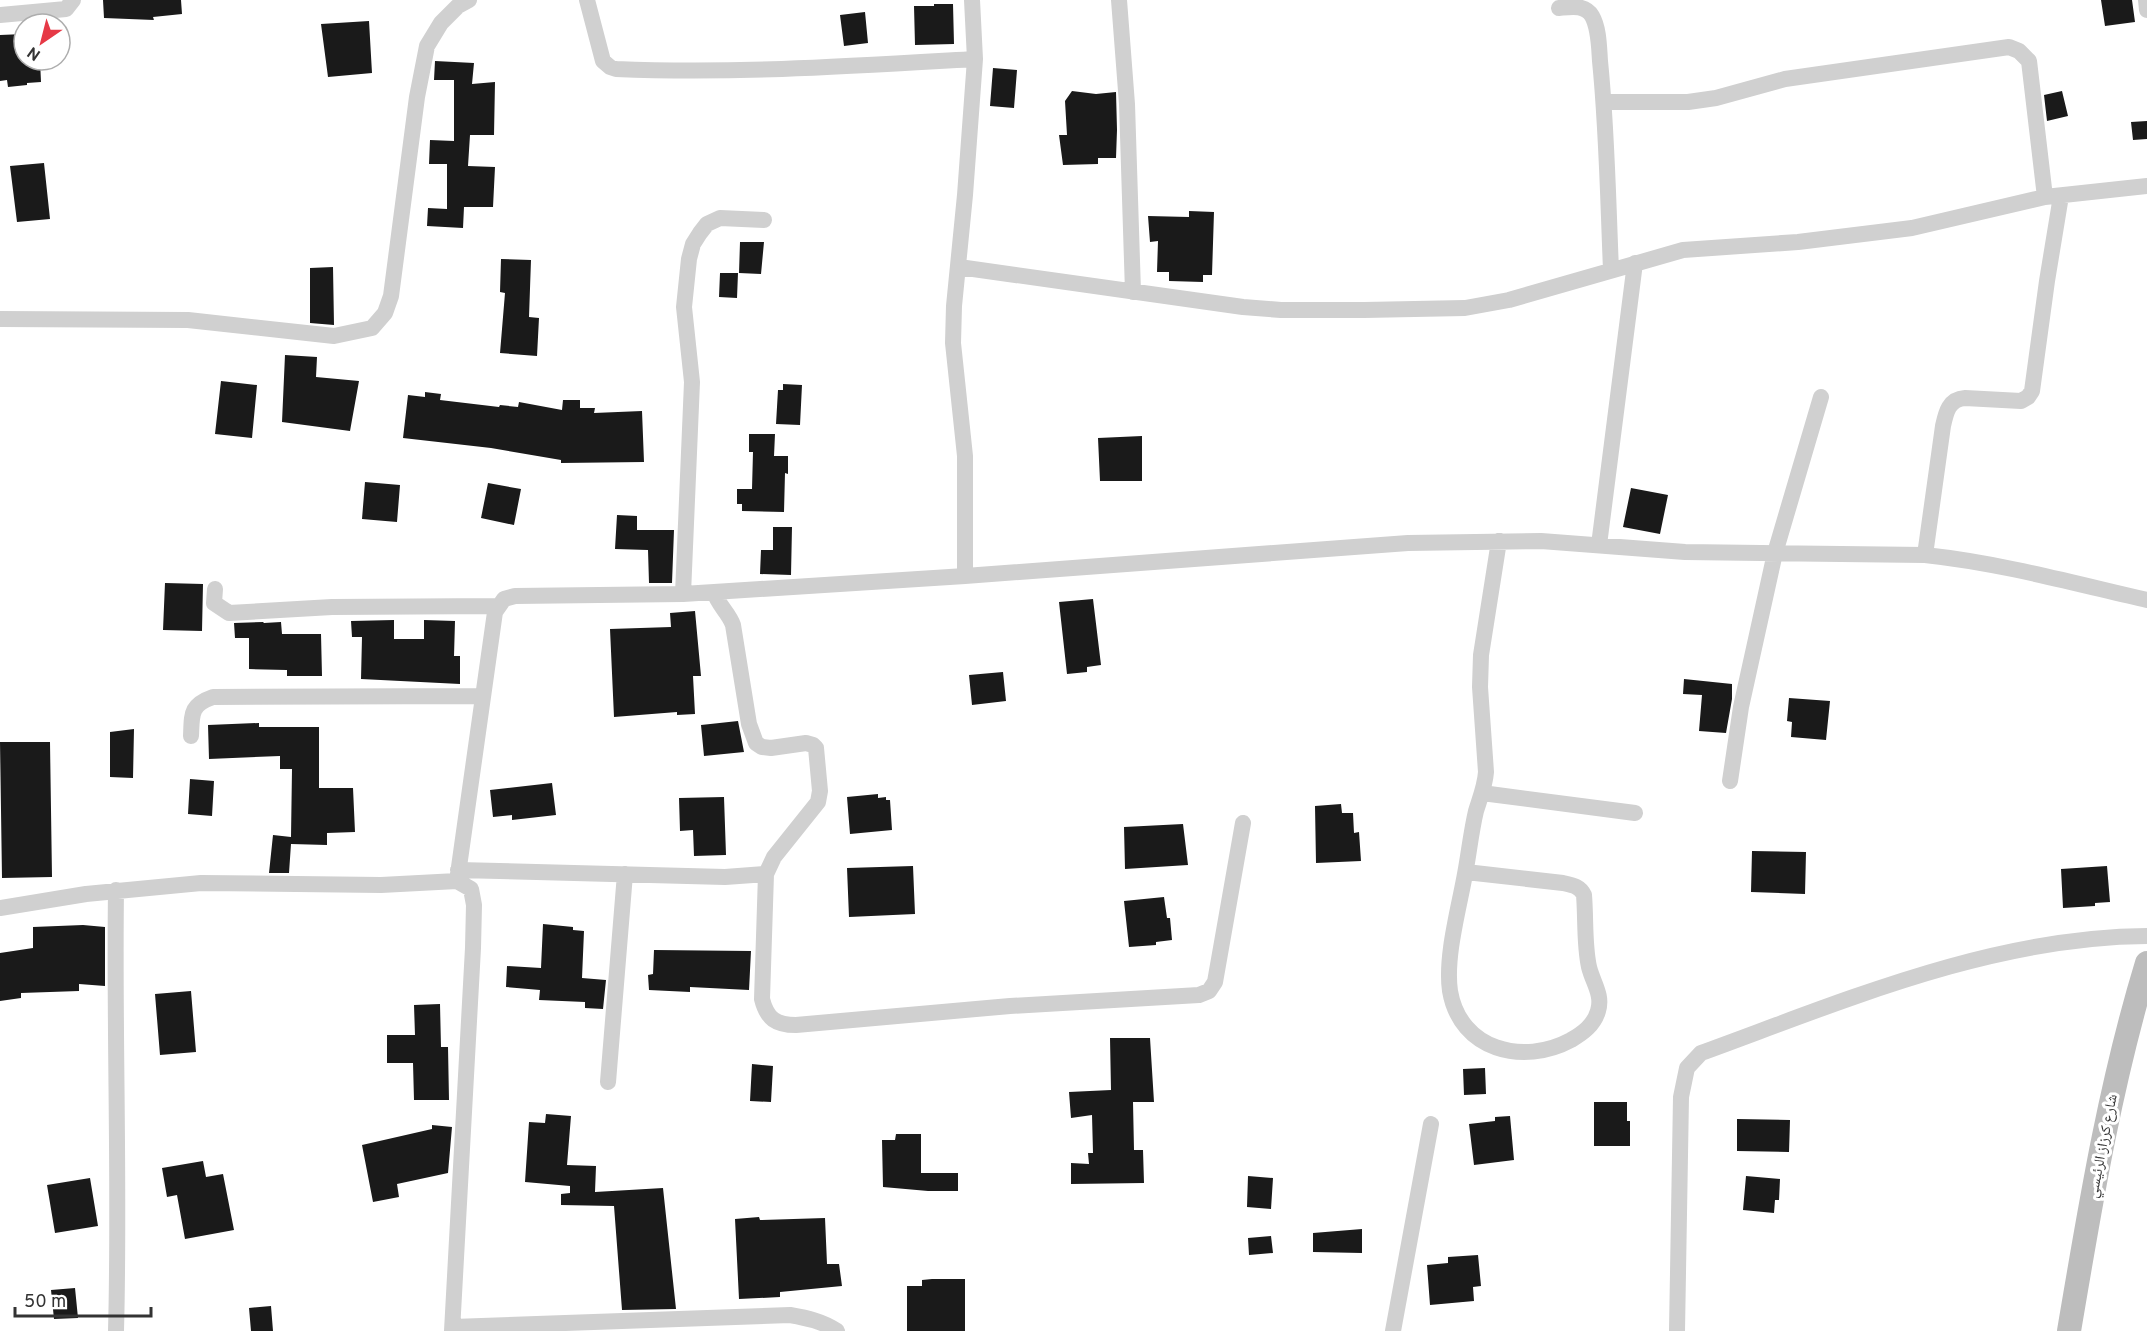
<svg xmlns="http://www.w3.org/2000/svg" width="2147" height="1331" font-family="Overpass,'Noto Naskh Arabic',sans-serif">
	<rect width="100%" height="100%" fill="#fff"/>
	<path fill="#1a1a1a" d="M103,0H181L182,14L153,17L154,20L104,18Z
		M2101,0H2132L2135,22L2105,26Z
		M934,4H953L954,44L915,45L914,6H934Z
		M865,12L868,43L844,46L840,15Z
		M369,21L372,73L328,77L321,24Z
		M24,34V60H40L41,82L27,83V85L8,87L7,80L0,81V35Z
		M435,61L474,63L472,84L495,82L494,135H470L468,166L495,167L493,207H464L463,228L427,226L428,208L447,209V164H429L430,140L454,141V80H434Z
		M993,68L1017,70L1014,108L990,106Z
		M1072,91L1096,94L1116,92L1117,130L1116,158H1098V164L1063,165L1059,135H1067L1065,101Z
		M2062,91L2068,116L2047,121L2044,95Z
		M2147,121V139L2133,140L2131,122Z
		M44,163L50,219L17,222L10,166Z
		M1189,211L1214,212L1212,275H1203V282L1169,281V272H1157L1158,241L1150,242L1148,216L1189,217Z
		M740,242H764L761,274L739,273Z
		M501,259L531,260L529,317L539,318L537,356L500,353L505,293L500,292Z
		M333,267L334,325L310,323V268Z
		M720,273H738L737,298L719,297Z
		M285,355L317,357L316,377L359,381L350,431L282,422Z
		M221,381L257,385L252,438L215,434Z
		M783,384L802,385L800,425L776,424L778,390H783Z
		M425,392L441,394L440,400L499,407L500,405L518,407L519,402L562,410L563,400H580V408H595L594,413L642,411L644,462L561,463V460L491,448L403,438L408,395L425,397Z
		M749,434H775L774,456H788V474L785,473L784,512L742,511V504H737V489H752L753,452H749Z
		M1142,436V481H1100L1098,438Z
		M365,482L400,485L397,522L362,519Z
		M488,483L521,489L514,525L481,518Z
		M1631,488L1668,495L1660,534L1623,527Z
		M617,515L637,516V530H674L672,583H649L648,550L615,549Z
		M773,527H792L791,575L760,574L761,550H773Z
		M165,583L203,584L202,631L163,630Z
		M1093,599L1101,665L1087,667V672L1067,674L1059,602Z
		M695,611L701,676H693L695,714L677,715V712L614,717L610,629L671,627L670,613Z
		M394,620V639H424V620L455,621L454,656H460V684L361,679L362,637H352L351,621Z
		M263,622L264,623L281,622L282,634H321L322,676H287V670L249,669V638H235L234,623Z
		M1003,672L1006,701L972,705L969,675Z
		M1684,679L1732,684V699L1726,733L1699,731L1702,695L1683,694Z
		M1789,698L1830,701L1826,740L1791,737L1792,722L1787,721Z
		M738,721L744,752L704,756L701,725Z
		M259,723V727H319V788H353L355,832L327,833V845L291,844L289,873H269L273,835L291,837L292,769H280V756L209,759L208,725Z
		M134,729L133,778L110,777V732Z
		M0,742H50L52,877L2,878Z
		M190,779L214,781L212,816L188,814Z
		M552,783L556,815L512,820V815L493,817L490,790Z
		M878,794V798L886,797V800H890L892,830L850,834L847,797Z
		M724,797L726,855L694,856L693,830L680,831L679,798Z
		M1341,804L1342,813H1353L1354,833L1359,832L1361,861L1316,863L1315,806Z
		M1183,824L1188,865L1125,869L1124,827Z
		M1752,851L1806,852L1805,894L1751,892Z
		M913,866L915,914L849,917L847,868Z
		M2107,866L2110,902L2095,903V906L2063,908L2061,869Z
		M1164,897L1167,918H1170L1172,940L1156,942V945L1129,947L1124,901Z
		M543,924L573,927V930L584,931L582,978L606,980L603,1009L585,1008V1002L539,1000L540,990L506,987L507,966L541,968Z
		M83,925L105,927V986L79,984V991L21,993V998L0,1001V953L33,948V927Z
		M654,950L751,951L749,990L690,987V992L649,990L648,975L653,974Z
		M191,991L196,1052L160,1055L155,994Z
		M440,1004L441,1047H448L449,1100H414L413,1063H387V1035H415L414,1005Z
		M1110,1038H1150L1154,1102H1133L1134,1150H1143L1144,1183L1071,1184V1163L1089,1164L1088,1153H1093L1092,1115L1071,1118L1069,1092L1111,1090Z
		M752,1064L773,1066L771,1102L750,1101Z
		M1485,1068L1486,1094L1464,1095L1463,1069Z
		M1594,1102H1627V1121H1630V1146H1594Z
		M546,1114L571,1116L567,1165L596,1166L595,1192L663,1188L676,1309L622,1310L614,1206L561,1205V1194L570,1193V1186L525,1182L529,1122L545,1123Z
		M1510,1116L1514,1160L1474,1165L1469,1124L1495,1121V1117Z
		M1737,1119L1790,1120L1789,1152L1737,1151Z
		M432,1125L452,1127L448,1173L397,1184L399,1197L373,1202L362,1145L432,1129Z
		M896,1134H921V1173H958V1191H928L883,1187L882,1140H895Z
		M203,1161L206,1177L223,1174L234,1230L185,1239L177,1195L167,1197L162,1168Z
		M1248,1176L1273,1178L1271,1209L1247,1207Z
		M1746,1176L1780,1179L1779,1200H1775L1774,1213L1743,1210Z
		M90,1178L98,1226L55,1233L47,1185Z
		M759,1217L760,1220L825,1218L827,1264H839L842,1286L780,1292V1297L739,1299L735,1219Z
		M1362,1229V1253L1313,1252V1233Z
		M1271,1236L1273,1253L1249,1255L1248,1238Z
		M1478,1255L1481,1286L1473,1287L1474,1301L1430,1305L1427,1265L1448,1263V1257Z
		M932,1279H965V1331H907V1286H922V1280Z
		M75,1288L78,1318L54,1319L51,1290Z
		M271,1306L273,1331H251L249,1308Z"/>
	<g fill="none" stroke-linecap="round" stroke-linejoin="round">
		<path stroke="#d0d0d0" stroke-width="16" d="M587,0L603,61L610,67L616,69C736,74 855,66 975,59
			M1119,0L1127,104L1133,292
			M2146,0L2147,10
			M1559,8C1570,7 1585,4 1592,16C1599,28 1599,47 1600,61C1607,130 1608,200 1611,270
			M0,15L66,9L73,0
			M1604,102H1688L1716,98L1785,79L2009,47L2019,51L2029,61L2045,197
			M959,267L1243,307L1281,310H1364L1465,308L1509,300L1683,250L1798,242L1912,228L2045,197L2147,186
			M0,319L188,320L334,336L372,328L385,313L391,296L417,97L427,46L441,23L458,6L469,0
			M1599,545L1635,263
			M1925,555L1943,426C1946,412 1949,399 1965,398L2021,401L2028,397L2032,391L2047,281L2061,196
			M965,576V456L953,343L954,306L965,195L975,59L972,0
			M215,589L214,603L229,613L332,607L498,606
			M714,592C718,605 729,613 733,625L749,724L756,743L762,747L771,748L806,743L813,745L816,748L820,791L818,802L774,857L766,874
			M683,594L692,382L684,307L689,259L693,244L700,233L707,224L720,218L764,220
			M191,736C192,714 190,705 213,697L482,696
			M1730,781L1741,707L1775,553L1821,397
			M1482,793L1635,813
			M458,870L725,877L766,874L762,999C767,1019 776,1025 796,1025L1010,1006L1199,995L1209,991L1215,982L1243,823
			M1466,872L1563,883C1572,885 1580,886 1584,895C1586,919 1584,944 1589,967C1593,983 1603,995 1598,1011C1594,1025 1583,1033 1571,1040C1523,1066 1460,1050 1450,991C1445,957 1459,908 1465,874C1469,853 1471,832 1476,811C1480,798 1485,786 1486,772L1480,687L1481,655L1499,541
			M457,881L495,612L504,599L515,596L683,594L965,576L1408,543L1541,541L1685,552L1925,555C2000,563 2073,583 2147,600
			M116,890C114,1037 120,1184 116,1331
			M0,908L86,894L201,883L381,885L457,881L471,889L474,905L473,948L452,1331
			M608,1082L625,874
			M453,1327L790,1315C807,1318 822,1321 837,1331
			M1393,1331L1431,1124
			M1677,1331L1681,1097L1687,1068L1701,1053C1844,1001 1992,937 2147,936"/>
		<path stroke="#bdbdbd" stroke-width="24" d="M2069,1331C2090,1207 2110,1084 2147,963"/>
	</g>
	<g text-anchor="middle" stroke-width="6" stroke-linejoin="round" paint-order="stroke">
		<g font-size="15" fill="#333" stroke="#fff">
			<text transform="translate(2102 1146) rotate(-79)" y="5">شارع كرزاز الرئيسي</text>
		</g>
	</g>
	<g transform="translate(42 42) rotate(215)"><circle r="28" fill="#ffffff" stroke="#adadad" stroke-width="1.5"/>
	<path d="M0-4.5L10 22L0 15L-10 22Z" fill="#e63946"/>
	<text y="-9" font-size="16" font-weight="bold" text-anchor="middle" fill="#333333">N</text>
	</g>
	<path d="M15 1307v9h136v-9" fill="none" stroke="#333333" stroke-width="3"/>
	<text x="24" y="1307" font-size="18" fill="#333333" stroke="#ffffff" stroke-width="4.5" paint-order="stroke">50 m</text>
</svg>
